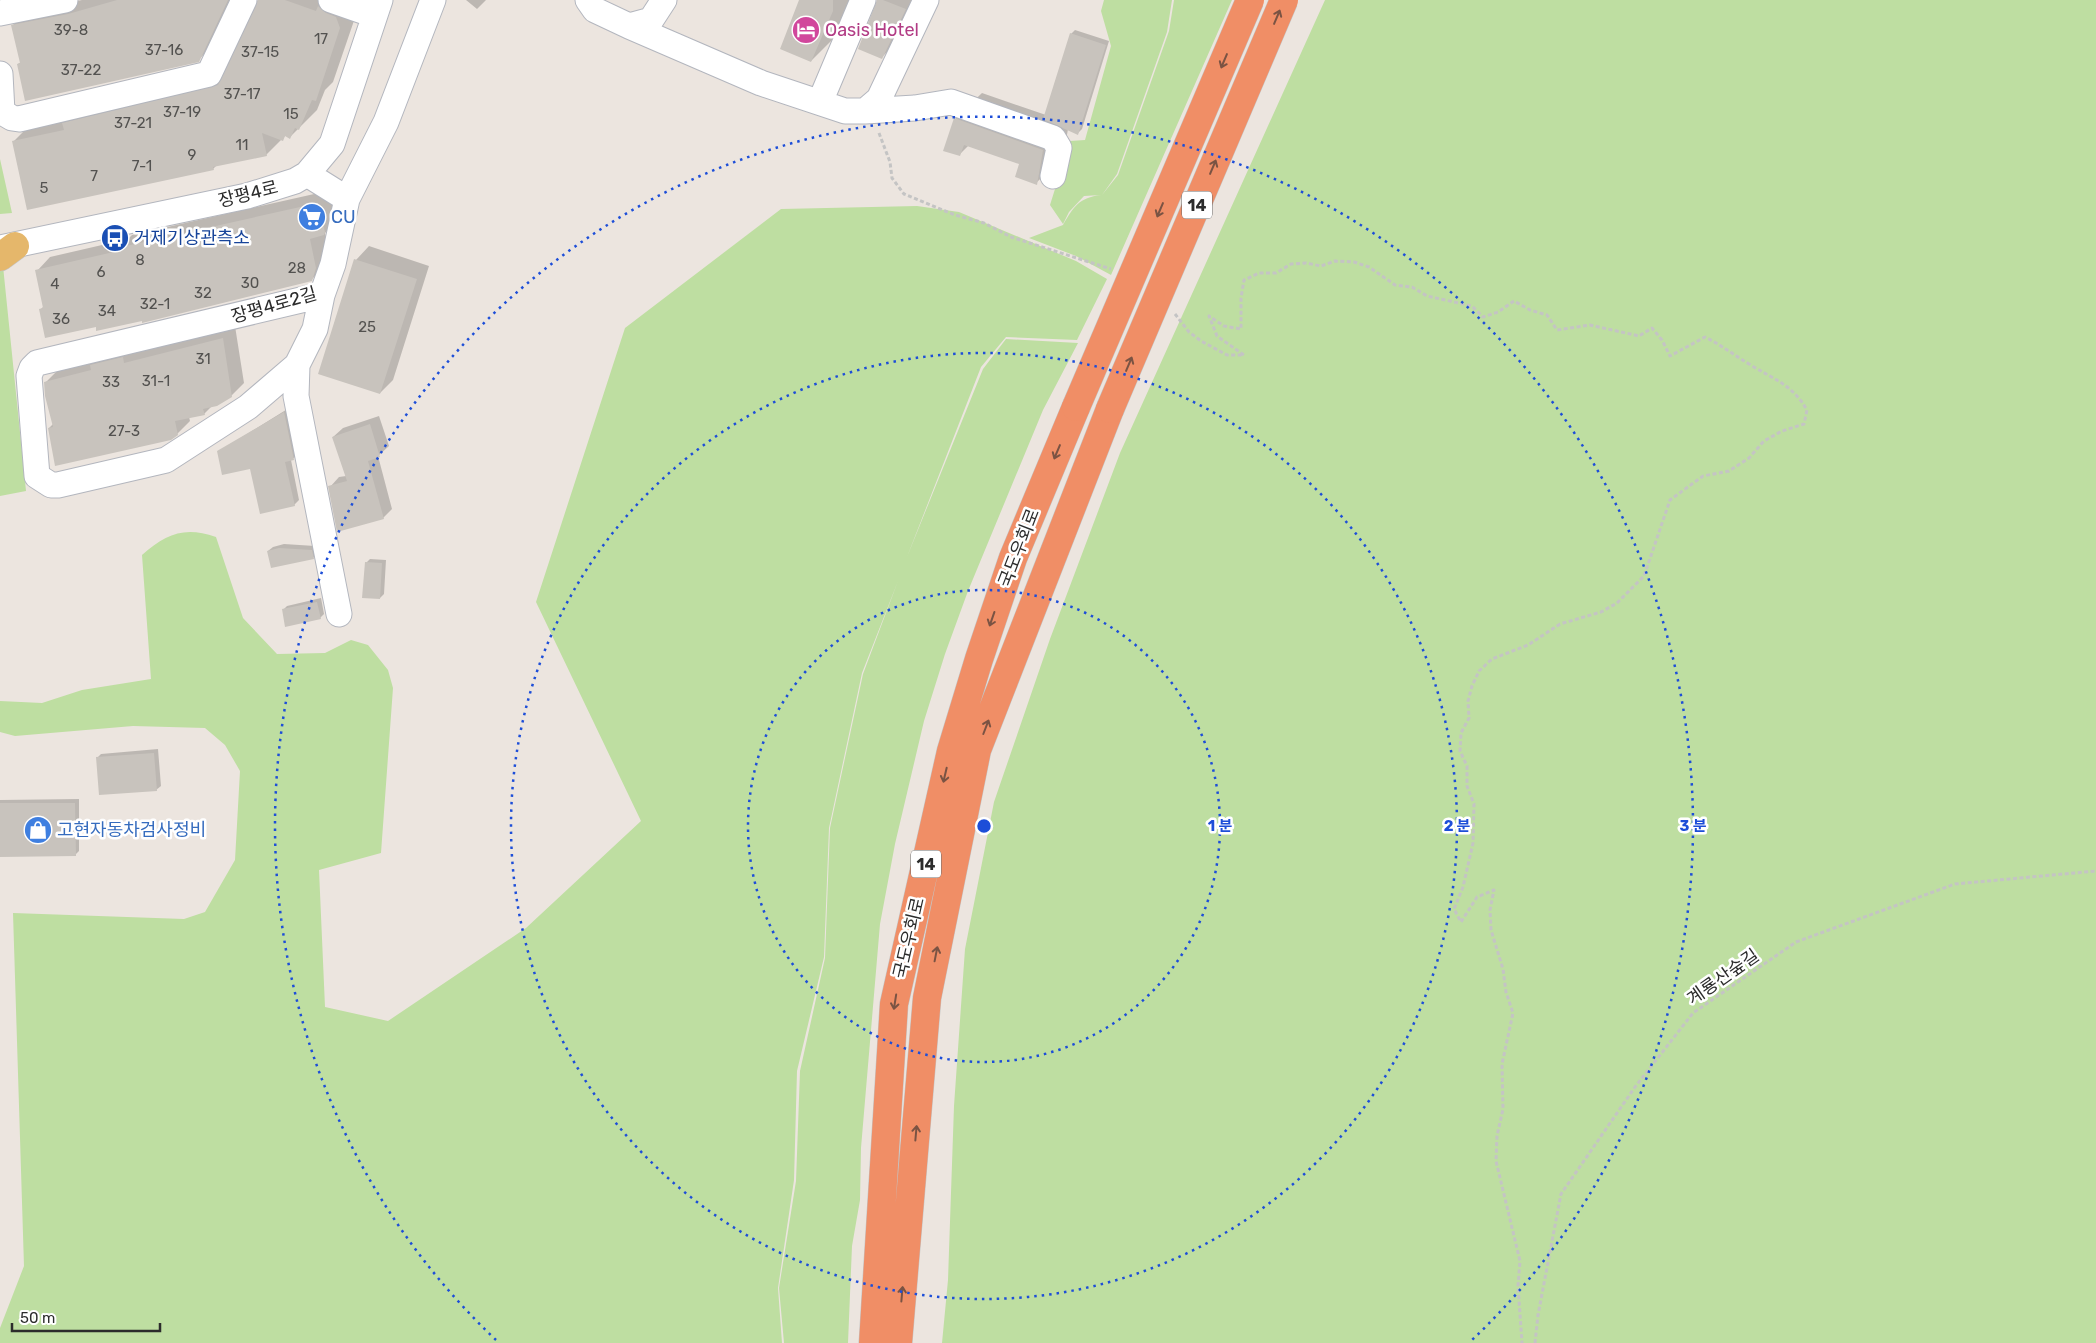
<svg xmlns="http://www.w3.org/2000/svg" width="2096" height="1343" font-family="Rubik,'Noto Sans KR',sans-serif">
	<rect width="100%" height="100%" fill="#ece5df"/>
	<path fill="#bedea1" d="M1104,0H1172L1167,32L1117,174L1102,195L1118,175L1169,31L1174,0H1232L1111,275L1076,256L1029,238L1063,225C1074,206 1079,198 1101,195L1084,196L1069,212L1063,224L1050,205L1070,141L1085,140L1111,46L1101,11Z
		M1325,0H2096V1343H942L948,1280L954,1106L965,949L994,802L1050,639L1120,453Z
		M0,159L12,213L0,214Z
		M917,206L959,212L1076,261L1107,279L1077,340L1006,337L981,367L907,557L983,369L1006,339L1078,343L1043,410L968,591L945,654L924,721L895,844L880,924L861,1148L860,1200L852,1246L848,1343H784L779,1288L796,1181L800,1071L825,958L830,828L863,674L898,581L862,673L829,828L824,957L797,1071L794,1180L778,1288L782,1343H0V1328L24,1266L13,913L184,919L205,912L235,860L240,771L225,745L205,728L133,726L15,736L0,732V701L42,703L82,690L151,679L142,555C166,534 184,526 216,537L243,618L277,654L325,653L351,640L368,645L388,670L393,688L381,853L319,870L325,1007L388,1021L526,928L641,821L536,602L625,328L781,209Z
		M3,266L26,491L0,496V268Z"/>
	<path fill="#0003" d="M82,0H235L214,45L198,60L18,64L21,62L12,26L27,11Z
		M258,0H354L358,9L333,82L325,90L317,110L290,137L286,135L266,155L217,165L213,169L13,142L31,124L82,106L226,70Z
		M466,0H486L477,9Z
		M801,0H852L837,35L811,61Z
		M878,0H923L908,31L882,57Z
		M1075,30L1109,41L1082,129L1078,133L1068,129L1063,157L1036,183L1021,163L969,145L959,155L955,119L982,93L1046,115L1071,34Z
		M332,190L338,220L325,233L329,253L325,266L311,280L143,320L97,325L40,310L44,306L37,271L50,257L128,239L132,235Z
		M369,246L429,266L393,380L380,393L356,260Z
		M235,326L244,383L231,396L212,406L204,414L189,417L190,421L177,434L49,428L54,423L45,383L58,370Z
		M289,408L299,454L291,460L299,500L294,505L251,468L218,452Z
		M379,416L389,446L378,456L392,509L383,518L330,487L339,477L346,476L333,437L343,428Z
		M284,544L315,546L317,554L313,558L268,551L273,547Z
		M370,559L386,560L384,594L380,598L366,563Z
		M321,598L324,614L320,618L283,610L287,606Z
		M158,749L161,786L156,790L97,758L101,754Z
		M79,799V851L75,855L0,856V800Z"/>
	<path fill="#c8c3bd" d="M117,0H228L199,62L25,101L17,64L20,63L11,25L68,14Z
		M258,0H285L316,11L318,6L326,13L336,17L340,28L316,101L312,100L299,130L295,128L290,139L285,136L283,141L262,133L267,156L213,167L214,170L27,210L12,141L64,130L62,123L218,85Z
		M799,0H833V11L811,62L780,49Z
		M877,0H883L906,9L882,59L858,49Z
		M1070,33L1106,45L1078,135L1043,119Z
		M954,118L1043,150L1037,185L1015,177L1019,164L964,145L960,156L943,151Z
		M318,203L325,232L324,235L310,239L316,268L312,281L142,323V321L96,331V327L45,338L39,309L43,308L35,270L118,251L117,248Z
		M354,259L417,279L380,394L318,374Z
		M223,338L232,397L217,406L203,409L205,415L175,421L178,435L171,440L55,466L48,428L53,427L45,396L44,382L91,370L90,365L123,357L124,363Z
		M284,412L294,460L285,462L295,506L260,514L250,469L222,475L217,451Z
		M370,424L380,457L368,461L384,519L337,532L328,486L347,481L332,437Z
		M279,548L312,550L314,559L271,568L267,551Z
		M365,562L382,563L380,599L362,598Z
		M317,602L321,619L285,627L282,609Z
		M154,753L157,791L99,795L96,757Z
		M0,803H75L76,856L0,857Z"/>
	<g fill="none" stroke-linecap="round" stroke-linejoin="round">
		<defs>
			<path id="minor" d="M331,0L374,15
				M588,0L595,10L629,26L651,20L664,0
				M0,13L65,0
				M629,26L761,83L845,111H865L879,99L926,0
				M0,74L2,112L12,118L19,119L209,74L244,0
				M820,102L863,0
				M865,111L915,108L951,102L1053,138L1059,148L1053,176
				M307,174L347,199
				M0,248L247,196L295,181L307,174L332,144L380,0
				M322,295L315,329L297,365L248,407L166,460L58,485H51L37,476L29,376L32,368L37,363L322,295L333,264L347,199L386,122L433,0
				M297,365L296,396L339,614"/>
			<path id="major" d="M0,257L15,246"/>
			<path id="highway" d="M873,1343L894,1004L951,751L979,659L1013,558L1076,407
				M898,1343L927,998L977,750L1110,409"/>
		</defs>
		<use href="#minor" stroke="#b3b6be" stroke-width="27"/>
		<use href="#major" stroke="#c4c4c4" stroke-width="29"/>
		<use href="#highway" stroke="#c4c4c4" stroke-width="29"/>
		<path stroke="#c4c4c4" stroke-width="3" stroke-dasharray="4 2.5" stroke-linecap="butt" d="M879,133L890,162L892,178L904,194L955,215L984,223L1011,237L1111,269
			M1175,314L1189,332L1201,341L1227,355H1244L1217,336L1209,316L1224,326L1241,329V298L1244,280L1259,273H1276L1291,264L1306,263L1321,266L1335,261L1354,262L1369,267L1395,285L1412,287L1427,296L1472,306L1483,317L1498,312L1514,301L1530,310L1547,315L1557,330L1590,325L1639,336L1652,328L1662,340L1670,356L1705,337C1721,345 1734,355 1749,364C1773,379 1792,384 1807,410L1804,424L1782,431L1764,441L1749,458L1729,471L1703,476L1670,500L1644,576L1617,603L1601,612L1560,624L1528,645L1492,659L1479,671L1472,686L1468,701L1469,718L1461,733L1460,751L1467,766V786L1474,804L1473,843L1463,887L1454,909L1461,922L1477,897L1494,890L1490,910L1491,930L1503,969L1506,992L1513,1013L1502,1064L1503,1109L1497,1136L1496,1161L1520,1261L1518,1286L1522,1343
			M1535,1343L1538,1315L1561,1194L1635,1087L1693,1013L1796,942L1955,884L2096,871"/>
		<use href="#minor" stroke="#fff" stroke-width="25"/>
		<use href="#major" stroke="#e5b76b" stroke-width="28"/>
		<use href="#highway" stroke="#f08e66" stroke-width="28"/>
		<defs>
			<path id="highway-bridge" d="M1076,407L1250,0
				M1110,409L1284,0"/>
		</defs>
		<use href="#highway-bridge" stroke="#c4c4c4" stroke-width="29" stroke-linecap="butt"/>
		<use href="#highway-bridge" stroke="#f08e66" stroke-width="28"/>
	</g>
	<defs><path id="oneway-shaft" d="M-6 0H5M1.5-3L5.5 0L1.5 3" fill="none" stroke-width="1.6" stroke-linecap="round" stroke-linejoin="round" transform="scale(1.25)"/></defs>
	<g stroke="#7a5343">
		<use href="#oneway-shaft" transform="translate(1277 17) rotate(-67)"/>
		<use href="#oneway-shaft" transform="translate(1224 61) rotate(113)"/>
		<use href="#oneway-shaft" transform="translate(1213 167) rotate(-67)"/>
		<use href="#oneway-shaft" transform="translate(1160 210) rotate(113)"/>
		<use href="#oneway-shaft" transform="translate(1129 364) rotate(-67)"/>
		<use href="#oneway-shaft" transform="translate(1057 452) rotate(113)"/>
		<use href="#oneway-shaft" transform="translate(992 619) rotate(109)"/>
		<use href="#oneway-shaft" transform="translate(986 727) rotate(-69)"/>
		<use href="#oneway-shaft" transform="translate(945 775) rotate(103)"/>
		<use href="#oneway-shaft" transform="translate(936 954) rotate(-79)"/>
		<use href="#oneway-shaft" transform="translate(895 1002) rotate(99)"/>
		<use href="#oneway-shaft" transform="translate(916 1133) rotate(-85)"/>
		<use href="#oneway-shaft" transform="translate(902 1294) rotate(-85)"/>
	</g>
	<g fill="none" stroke="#1d4ed8" stroke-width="2.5" stroke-dasharray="2.5 5">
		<circle cx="984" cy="826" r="236"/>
		<circle cx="984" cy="826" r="473"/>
		<path d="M496 1340A709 709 0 1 1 1472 1340"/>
	</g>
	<defs>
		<symbol id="hotel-disc" viewBox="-11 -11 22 22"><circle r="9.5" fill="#d1479c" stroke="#fff"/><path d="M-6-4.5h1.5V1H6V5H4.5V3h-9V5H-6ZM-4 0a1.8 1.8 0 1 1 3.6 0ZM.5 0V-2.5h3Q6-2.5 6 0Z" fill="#fff"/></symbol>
		<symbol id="supermarket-disc" viewBox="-11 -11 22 22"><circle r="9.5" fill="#3f7fe0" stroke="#fff"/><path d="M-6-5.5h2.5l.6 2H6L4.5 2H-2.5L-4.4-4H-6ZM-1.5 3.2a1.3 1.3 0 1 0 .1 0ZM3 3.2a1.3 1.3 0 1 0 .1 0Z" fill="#fff"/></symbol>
		<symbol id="bus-disc" viewBox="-11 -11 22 22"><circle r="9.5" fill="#1a4fb4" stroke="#fff"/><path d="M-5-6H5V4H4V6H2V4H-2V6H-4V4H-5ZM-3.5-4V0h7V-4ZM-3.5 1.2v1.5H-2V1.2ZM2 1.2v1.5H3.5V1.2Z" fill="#fff"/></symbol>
		<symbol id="shop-disc" viewBox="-11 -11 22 22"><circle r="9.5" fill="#3f7fe0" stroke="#fff"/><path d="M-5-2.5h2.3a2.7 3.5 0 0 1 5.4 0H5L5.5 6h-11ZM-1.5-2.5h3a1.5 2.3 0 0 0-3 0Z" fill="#fff"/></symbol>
	</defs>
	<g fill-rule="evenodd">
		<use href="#hotel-disc" x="790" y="14" width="32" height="32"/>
		<use href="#supermarket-disc" x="296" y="201" width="32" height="32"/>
		<use href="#bus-disc" x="99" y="222" width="32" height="32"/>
		<use href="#shop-disc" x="22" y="814" width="32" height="32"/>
	</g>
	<g text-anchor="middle" stroke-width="5" stroke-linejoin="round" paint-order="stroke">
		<g font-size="15" fill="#535250">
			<text x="71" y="35">39-8</text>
			<text x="321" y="44">17</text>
			<text x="164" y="55">37-16</text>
			<text x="260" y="57">37-15</text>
			<text x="81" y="75">37-22</text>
			<text x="242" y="99">37-17</text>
			<text x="182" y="117">37-19</text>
			<text x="291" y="119">15</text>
			<text x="133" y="128">37-21</text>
			<text x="242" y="150">11</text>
			<text x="192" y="160">9</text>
			<text x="142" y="171">7-1</text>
			<text x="94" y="181">7</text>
			<text x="44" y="193">5</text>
			<text x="140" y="265">8</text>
			<text x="297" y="273">28</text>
			<text x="101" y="277">6</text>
			<text x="250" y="288">30</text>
			<text x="55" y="289">4</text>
			<text x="203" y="298">32</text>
			<text x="155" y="309">32-1</text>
			<text x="107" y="316">34</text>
			<text x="61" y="324">36</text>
			<text x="367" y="332">25</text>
			<text x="203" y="364">31</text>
			<text x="156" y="386">31-1</text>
			<text x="111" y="387">33</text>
			<text x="124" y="436">27-3</text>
		</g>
		<g fill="#fff" stroke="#6b6b6b" stroke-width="1">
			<rect x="1182" y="191.5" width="30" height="27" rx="4"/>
			<rect x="911" y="850.5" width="30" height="27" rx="4"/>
		</g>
		<g font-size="16" font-weight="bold" fill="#2c2c2c">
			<text x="1197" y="211">14</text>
			<text x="926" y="870">14</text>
		</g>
		<g font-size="18" fill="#b23c85" stroke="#fff" text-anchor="start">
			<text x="825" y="36">Oasis Hotel</text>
		</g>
		<g font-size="18" fill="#2c2c2c" stroke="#fff">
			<text transform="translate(248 194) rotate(-14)" y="6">장평4로</text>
			<text transform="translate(274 305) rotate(-16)" y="6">장평4로2길</text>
			<text transform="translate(1019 548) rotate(-69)" y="6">국도우회로</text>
			<text transform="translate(909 938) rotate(-77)" y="6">국도우회로</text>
			<text transform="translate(1723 977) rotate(-35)" y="6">계룡산숲길</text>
		</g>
		<g font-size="18" fill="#366cbe" stroke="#fff" text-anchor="start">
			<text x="331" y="223">CU</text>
			<text x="57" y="836">고현자동차검사정비</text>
		</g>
		<g font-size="18" fill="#164399" stroke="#fff" text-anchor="start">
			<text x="134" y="244">거제기상관측소</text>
		</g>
	</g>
	<circle cx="984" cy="826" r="8" fill="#1d4ed8" stroke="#fff" stroke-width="2.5"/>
	<g font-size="15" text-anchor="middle" font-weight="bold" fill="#1d4ed8" stroke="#fff" stroke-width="5" stroke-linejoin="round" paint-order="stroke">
		<text x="1220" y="831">1 분</text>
		<text x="1457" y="831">2 분</text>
		<text x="1693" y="831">3 분</text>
	</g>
	<path d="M12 1323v8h148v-8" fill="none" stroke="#2c2c2c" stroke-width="2.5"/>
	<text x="20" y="1323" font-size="15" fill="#2c2c2c" stroke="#ffffff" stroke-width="4" paint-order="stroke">50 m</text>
</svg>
